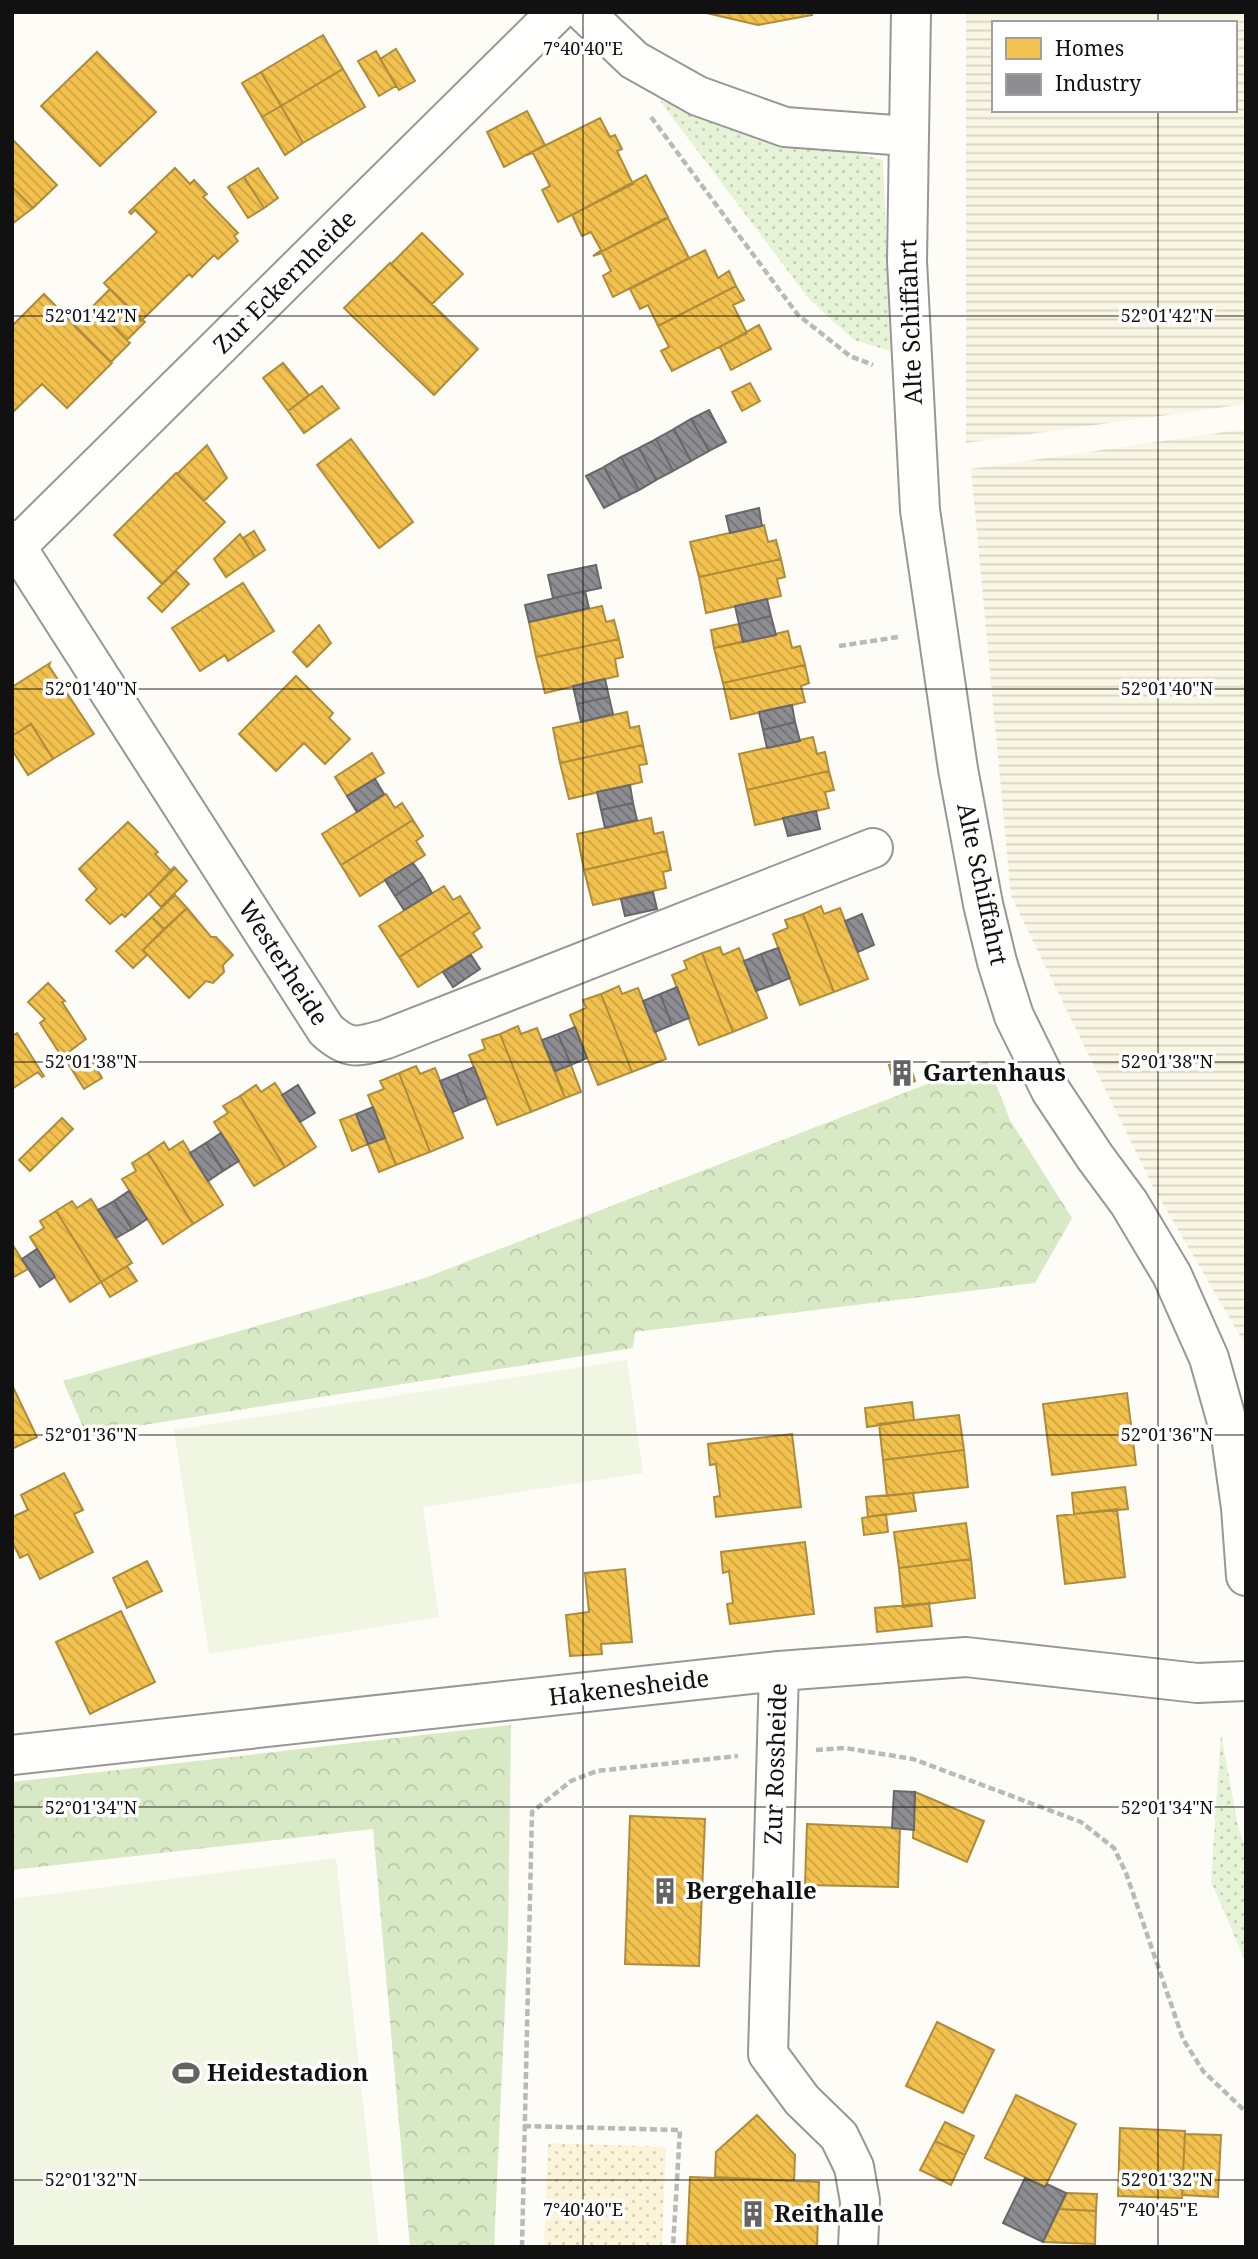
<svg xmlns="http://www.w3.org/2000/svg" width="1258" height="2259" font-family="'Noto Serif',serif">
	<defs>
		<pattern id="farmland-rules" width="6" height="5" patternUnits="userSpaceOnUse" patternTransform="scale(1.75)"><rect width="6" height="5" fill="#f9f7e4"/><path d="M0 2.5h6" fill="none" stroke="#d4d3c3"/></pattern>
		<pattern id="grass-dots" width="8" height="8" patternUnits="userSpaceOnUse" patternTransform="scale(1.75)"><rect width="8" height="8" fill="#e7f3d7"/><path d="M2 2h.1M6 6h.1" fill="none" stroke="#c5cfb8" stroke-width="1.8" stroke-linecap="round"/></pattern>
		<pattern id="forest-crowns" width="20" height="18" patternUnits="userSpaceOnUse" patternTransform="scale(1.75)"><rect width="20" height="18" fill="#d8eac5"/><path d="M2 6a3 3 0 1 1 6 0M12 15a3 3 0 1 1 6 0" fill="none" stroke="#b8c8a8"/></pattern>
		<pattern id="sand-dots" width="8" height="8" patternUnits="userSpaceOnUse" patternTransform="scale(1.75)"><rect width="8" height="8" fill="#fcf4d9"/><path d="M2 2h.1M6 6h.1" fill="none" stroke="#d7d0b9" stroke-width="1.8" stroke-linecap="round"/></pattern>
		<pattern id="homes-back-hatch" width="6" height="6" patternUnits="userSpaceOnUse" patternTransform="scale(1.75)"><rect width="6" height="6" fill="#f2c14e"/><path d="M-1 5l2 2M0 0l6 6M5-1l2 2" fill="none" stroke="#cea543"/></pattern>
		<pattern id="industry-back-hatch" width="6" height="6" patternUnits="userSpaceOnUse" patternTransform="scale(1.75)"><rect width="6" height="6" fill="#8d8d92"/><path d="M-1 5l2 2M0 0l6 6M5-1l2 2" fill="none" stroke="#727276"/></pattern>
	</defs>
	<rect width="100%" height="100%" fill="#fdfcf7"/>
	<path fill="url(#farmland-rules)" fill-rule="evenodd" d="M966,12H1246V404L966,443ZM994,23H1235V110H994Z
		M1246,429V1346L1153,1187L1011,896L971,469Z"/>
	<path fill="url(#grass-dots)" d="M660,101L883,160L890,351L854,340L809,299Z
		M1221,1734L1238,1826L1246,1850V1963L1211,1881Z"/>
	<path fill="url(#forest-crowns)" d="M987,1061L1010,1120L1072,1218L1035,1283L635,1332L633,1348L86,1434L63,1381L422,1279Z
		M511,1725L508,1941L494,2247H410L373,1829L12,1870V1782Z"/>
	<path fill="url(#sand-dots)" d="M548,2143L666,2147L662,2247H544Z"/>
	<path fill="#f0f6e1" d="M627,1360L643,1473L423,1507L439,1617L209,1654L174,1430Z
		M336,1858L379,2247H12V1899Z"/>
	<path fill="url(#homes-back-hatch)" stroke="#ae8c3c" stroke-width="2" d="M702,12H811L812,15L758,25Z
		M323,35L343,69L281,106L261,72Z
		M396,49L415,81L399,90L380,59Z
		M376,51L396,86L379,96L358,61Z
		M97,52L156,112L100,166L41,106Z
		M343,69L365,107L303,143L281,106Z
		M261,72L281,106L262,117L242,83Z
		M281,106L303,143L285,155L262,117Z
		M527,111L545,145L504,167L487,132Z
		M600,118L610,137L615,135L622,149L617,151L633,184L558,222L542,190L550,186L533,153L524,156Z
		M12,139L57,185L33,208L12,187Z
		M175,168L190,184L194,180L207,194L203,197L238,233L234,236L238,241L218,259L214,255L192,277L189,274L141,321L104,283L157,232L135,210L131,214L129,212Z
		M258,168L278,198L264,208L244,177Z
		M646,175L668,217L593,256L601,250L591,232L582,236L572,215Z
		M244,177L264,208L248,218L228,187Z
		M12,187L33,208L12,224Z
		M668,218L689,258L613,297L603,276L611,271L602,253L593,256Z
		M422,233L463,274L432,304L391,264Z
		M705,250L718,278L729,271L736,286L658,326L648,305L640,309L630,289Z
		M390,263L478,349L434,395L344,308Z
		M736,286L744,300L733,305L747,333L672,371L661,351L669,347L658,326Z
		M110,289L145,322L127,340L93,306Z
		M44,294L112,363L67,408L42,384L14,411L12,409V326Z
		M95,307L130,343L111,362L75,327Z
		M759,325L771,349L731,370L720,347Z
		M283,363L309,395L288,411L263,378Z
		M750,383L760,401L742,411L732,392Z
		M322,386L339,408L304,433L288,411Z
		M351,439L413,522L379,548L317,465Z
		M207,445L227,478L204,501L177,474Z
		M176,473L225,522L162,584L114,535Z
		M764,525L768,542L776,540L781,559L699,577L690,542Z
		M254,531L265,550L255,557L243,538Z
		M240,534L255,557L226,577L214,559Z
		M781,559L785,577L777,579L781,596L706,613L699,577Z
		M176,571L189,584L162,612L148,598Z
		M243,583L274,631L228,661L225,655L200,671L172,628Z
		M602,606L606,622L614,620L619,639L536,657L529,622Z
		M739,624L743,642L714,648L711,630Z
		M319,625L331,643L307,667L293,652Z
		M788,631L792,648L800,646L805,665L723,683L714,648Z
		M619,639L623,657L615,659L618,676L545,693L536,657Z
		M50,663L49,666L94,734L53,759L31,724L12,736V687Z
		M805,665L809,683L801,686L805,702L731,719L723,683Z
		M296,676L333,713L329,718L350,739L325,764L304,743L276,771L239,734Z
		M627,712L630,728L639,726L643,745L560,763L553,728Z
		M31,724L53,759L28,775L12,750V736Z
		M813,737L817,754L825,752L829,771L747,790L739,754Z
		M643,745L647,764L639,765L642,782L569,799L560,763Z
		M372,753L384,773L347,796L335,777Z
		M829,771L834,790L825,792L829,808L755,825L747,790Z
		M386,794L395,808L402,803L413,820L341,865L322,834Z
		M651,818L654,834L663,832L667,851L584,870L577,834Z
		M413,820L423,836L416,841L425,855L360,896L341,865Z
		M128,822L158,852L155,854L170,870L174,869L125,917L122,914L110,924L86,900L97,889L79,869Z
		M667,851L671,870L663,872L666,888L593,905L584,870Z
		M174,867L187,881L161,907L149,894Z
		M444,886L453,900L460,896L470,912L399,957L379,926Z
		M175,895L187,908L164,929L152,917Z
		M821,906L824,914L840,908L868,979L834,992L803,914Z
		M187,908L211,937H216L233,955L223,965L224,972L213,983L206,981L189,998L143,950Z
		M470,912L480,928L473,933L482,947L418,987L399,957Z
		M803,914L834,992L800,1005L773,934L788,928L785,920Z
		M152,917L164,929L143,950L147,955L133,968L116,951Z
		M720,947L723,955L739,948L767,1018L733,1032L702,953Z
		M702,953L733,1032L699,1045L672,975L687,969L684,961Z
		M48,983L65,1001L62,1002L86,1039L62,1057L40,1023L45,1019L28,1002Z
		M619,986L622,994L638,988L666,1059L632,1072L601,994Z
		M601,994L632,1072L598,1085L570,1015L586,1008L583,1000Z
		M518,1026L521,1034L537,1028L565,1098L531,1112L500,1034Z
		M17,1033L44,1076L42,1077L38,1072L12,1089V1036Z
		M500,1034L531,1112L497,1125L469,1055L485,1049L482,1040Z
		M88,1054L102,1078L84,1089L69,1065Z
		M908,1060L915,1081L895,1087L889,1065Z
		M571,1065L581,1092L565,1098L555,1071Z
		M416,1066L420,1074L435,1068L463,1138L430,1152L399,1073Z
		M399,1073L430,1152L396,1165L368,1095L384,1089L380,1081Z
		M275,1083L316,1147L285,1167L240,1096L256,1085L261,1092Z
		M240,1096L285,1167L254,1186L214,1122L228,1113L223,1106Z
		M356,1114L368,1144L352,1151L340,1120Z
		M62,1118L73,1129L30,1171L19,1160Z
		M385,1138L396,1165L379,1172L368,1144Z
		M183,1141L223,1205L193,1224L148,1153L164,1142L169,1150Z
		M148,1153L193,1224L163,1244L122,1179L136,1171L132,1163Z
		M91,1199L132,1263L101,1282L56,1211L72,1201L77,1208Z
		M56,1211L101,1282L70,1302L30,1237L44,1228L40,1221Z
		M12,1244L28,1269L12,1278Z
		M127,1266L137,1281L110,1297L101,1282Z
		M12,1385L37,1437L12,1449Z
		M1127,1393L1136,1465L1052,1475L1043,1404Z
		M912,1402L914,1420L867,1427L865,1408Z
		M959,1415L964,1450L883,1460L879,1424Z
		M792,1434L801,1507L716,1517L714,1497L720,1496L716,1464L710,1465L708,1444Z
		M964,1450L968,1487L887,1496L883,1460Z
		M64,1473L83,1510L74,1514L93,1552L40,1579L28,1554L20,1558L12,1541V1517L28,1510L21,1495Z
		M1125,1487L1128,1509L1074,1514L1072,1493Z
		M913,1493L916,1511L868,1517L866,1497Z
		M1117,1509L1125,1577L1065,1584L1057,1516Z
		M886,1514L888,1532L864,1535L862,1518Z
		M966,1523L971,1559L899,1568L894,1532Z
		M805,1542L814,1614L730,1624L727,1604L733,1603L729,1571L723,1573L721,1552Z
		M971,1559L975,1598L903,1607L899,1568Z
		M147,1561L162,1591L127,1608L113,1578Z
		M625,1569L632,1642L601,1644L602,1654L570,1656L566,1615L589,1612L585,1573Z
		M929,1603L932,1626L877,1632L875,1608Z
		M121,1611L155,1682L90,1714L56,1642Z
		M915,1792L984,1821L967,1862L913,1838Z
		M630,1816L705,1819L699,1966L625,1964Z
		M807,1824L900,1828L898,1887L805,1885Z
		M937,2022L994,2050L963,2113L906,2086Z
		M1016,2095L1076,2124L1045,2187L985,2158Z
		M757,2115L795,2155L794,2181L715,2177L716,2152Z
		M945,2122L974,2136L965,2155L935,2141Z
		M1120,2128L1185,2131L1182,2198L1118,2196Z
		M1185,2134L1221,2135L1218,2197L1182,2195Z
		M935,2141L965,2155L951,2185L920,2170Z
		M690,2177L819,2182L817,2247H687Z
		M1067,2193L1097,2194L1096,2211L1059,2209Z
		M1059,2209L1096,2211L1095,2244L1043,2242Z"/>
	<path fill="url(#industry-back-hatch)" stroke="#68686b" stroke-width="2" d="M709,410L726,442L709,451L691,419Z
		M691,419L709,451L691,461L674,429Z
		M674,429L691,461L673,471L656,439Z
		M656,439L673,471L656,480L639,448Z
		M639,448L656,480L639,490L621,457Z
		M621,457L639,490L621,499L604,467Z
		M604,467L621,499L604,508L586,476Z
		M759,508L762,526L730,533L726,516Z
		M596,565L601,588L553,598L548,575Z
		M585,591L589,608L529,622L525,605Z
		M767,599L771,616L739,624L735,606Z
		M771,616L776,635L743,642L739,624Z
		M605,679L609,697L577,704L573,686Z
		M609,697L613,714L581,722L577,704Z
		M792,705L795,722L763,730L759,712Z
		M795,722L800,741L767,748L763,730Z
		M375,779L384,794L357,812L347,796Z
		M630,785L633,803L601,810L597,792Z
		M633,803L637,820L605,828L601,810Z
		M816,811L820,829L788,836L783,818Z
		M413,863L423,877L395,896L385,880Z
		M423,877L432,893L404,910L395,896Z
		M653,892L657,909L625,916L621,899Z
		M862,914L874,945L858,952L845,921Z
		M778,948L790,978L773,985L761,954Z
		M761,954L773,985L756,991L744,961Z
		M471,955L480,969L453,987L443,972Z
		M677,987L689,1018L672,1025L660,994Z
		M660,994L672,1025L655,1032L643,1001Z
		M575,1027L587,1058L571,1065L558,1034Z
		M558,1034L571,1065L555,1071L542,1040Z
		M474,1067L486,1098L469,1105L457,1074Z
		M457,1074L469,1105L453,1112L440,1081Z
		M298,1085L315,1113L300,1122L282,1095Z
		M373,1107L385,1138L368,1144L356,1114Z
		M221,1133L239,1161L223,1171L206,1143Z
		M206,1143L223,1171L208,1181L190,1153Z
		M129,1191L147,1219L132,1229L114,1201Z
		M114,1201L132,1229L116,1238L98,1210Z
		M37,1249L55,1277L40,1287L22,1259Z
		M894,1791L915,1792L914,1830L892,1828Z
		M1025,2178L1045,2187L1047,2184L1066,2193L1043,2242L1003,2223Z"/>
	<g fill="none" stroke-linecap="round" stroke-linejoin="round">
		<defs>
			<path id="minor" d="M584,12L634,60L698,96L785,127L907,136
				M911,12L907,261L920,510L958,769L983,904L997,962L1014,1016L1051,1091L1095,1157L1129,1203L1172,1275L1209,1358L1231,1436L1241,1508L1246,1576
				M12,540L326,1030C349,1051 358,1047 386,1039L873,848
				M12,551L557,12
				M779,1671L768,2054L802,2100L839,2136L854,2167L860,2201L858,2247
				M12,1755L779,1671L966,1657L1197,1683L1246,1681"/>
		</defs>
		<use href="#minor" stroke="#979795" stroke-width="42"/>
		<path stroke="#b9b9b8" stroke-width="4.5" stroke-dasharray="7 3.5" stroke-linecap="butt" d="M651,117L798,315L850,356L873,365
			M839,646L898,637
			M816,1750L845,1748L913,1759L1081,1822L1114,1848L1126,1873L1183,2039L1203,2071L1246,2112
			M524,2126L680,2130L673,2247
			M522,2247L532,1812L571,1781L597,1771L738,1756"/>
		<use href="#minor" stroke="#fffffe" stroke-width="38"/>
	</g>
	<path fill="none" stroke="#111" stroke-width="2" stroke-opacity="0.45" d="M583,12V2247M1158,12V23M1158,110V2247M12,316H1246M12,689H1246M12,1062H1246M12,1435H1246M12,1807H1246M12,2180H1246"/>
	<defs>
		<symbol id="building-bare" viewBox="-9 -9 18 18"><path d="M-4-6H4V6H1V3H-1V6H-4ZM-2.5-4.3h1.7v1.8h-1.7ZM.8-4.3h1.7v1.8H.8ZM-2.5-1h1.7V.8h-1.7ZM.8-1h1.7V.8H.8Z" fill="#646362" stroke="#fff" stroke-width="2.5" paint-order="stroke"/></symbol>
		<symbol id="stadium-bare" viewBox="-9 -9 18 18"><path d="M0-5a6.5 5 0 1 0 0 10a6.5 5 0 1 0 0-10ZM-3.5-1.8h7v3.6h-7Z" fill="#646362" stroke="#fff" stroke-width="2.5" paint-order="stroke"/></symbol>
	</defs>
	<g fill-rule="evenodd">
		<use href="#building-bare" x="883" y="1054" width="38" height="38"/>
		<use href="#building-bare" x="646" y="1872" width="38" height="38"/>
		<use href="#stadium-bare" x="167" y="2054" width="38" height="38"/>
		<use href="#building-bare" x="734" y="2195" width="38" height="38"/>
	</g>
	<g text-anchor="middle" stroke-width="7" stroke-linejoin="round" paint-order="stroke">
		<g font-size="24" fill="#111" stroke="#fff">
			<text transform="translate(285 282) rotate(-45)" y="8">Zur Eckernheide</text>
			<text transform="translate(911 322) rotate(-92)" y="8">Alte Schiffahrt</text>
			<text transform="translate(982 884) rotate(78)" y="8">Alte Schiffahrt</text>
			<text transform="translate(283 963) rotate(57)" y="8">Westerheide</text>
			<text transform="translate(629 1688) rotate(-7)" y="8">Hakenesheide</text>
			<text transform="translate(776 1764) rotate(-88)" y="8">Zur Rossheide</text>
		</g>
		<g font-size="24" font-weight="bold" fill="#111" stroke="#fff" text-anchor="start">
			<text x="923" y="1081">Gartenhaus</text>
			<text x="686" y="1899">Bergehalle</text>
			<text x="207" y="2081">Heidestadion</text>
			<text x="774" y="2222">Reithalle</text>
		</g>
	</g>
	<g font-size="18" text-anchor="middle" fill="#111" stroke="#fff" stroke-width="7" stroke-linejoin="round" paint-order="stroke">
		<text x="583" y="55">7°40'40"E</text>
		<text x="91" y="322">52°01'42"N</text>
		<text x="1167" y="322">52°01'42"N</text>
		<text x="91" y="695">52°01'40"N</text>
		<text x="1167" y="695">52°01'40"N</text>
		<text x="91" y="1068">52°01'38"N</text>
		<text x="1167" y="1068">52°01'38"N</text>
		<text x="91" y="1441">52°01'36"N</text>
		<text x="1167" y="1441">52°01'36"N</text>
		<text x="91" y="1814">52°01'34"N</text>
		<text x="1167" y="1814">52°01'34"N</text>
		<text x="91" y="2186">52°01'32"N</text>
		<text x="1167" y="2186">52°01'32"N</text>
		<text x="583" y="2216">7°40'40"E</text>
		<text x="1158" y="2216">7°40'45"E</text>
	</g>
	<rect width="1258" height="2259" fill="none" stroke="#111111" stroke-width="28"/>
	<rect x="992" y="21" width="245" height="91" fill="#ffffff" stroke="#a0a0a0" stroke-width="2"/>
	<rect x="1006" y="38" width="35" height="21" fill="#f2c14e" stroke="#a0a0a0" stroke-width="2"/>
	<text x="1055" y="56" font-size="21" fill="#111111">Homes</text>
	<rect x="1006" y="74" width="35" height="21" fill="#8d8d92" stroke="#a0a0a0" stroke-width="2"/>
	<text x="1055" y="91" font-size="21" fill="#111111">Industry</text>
</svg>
